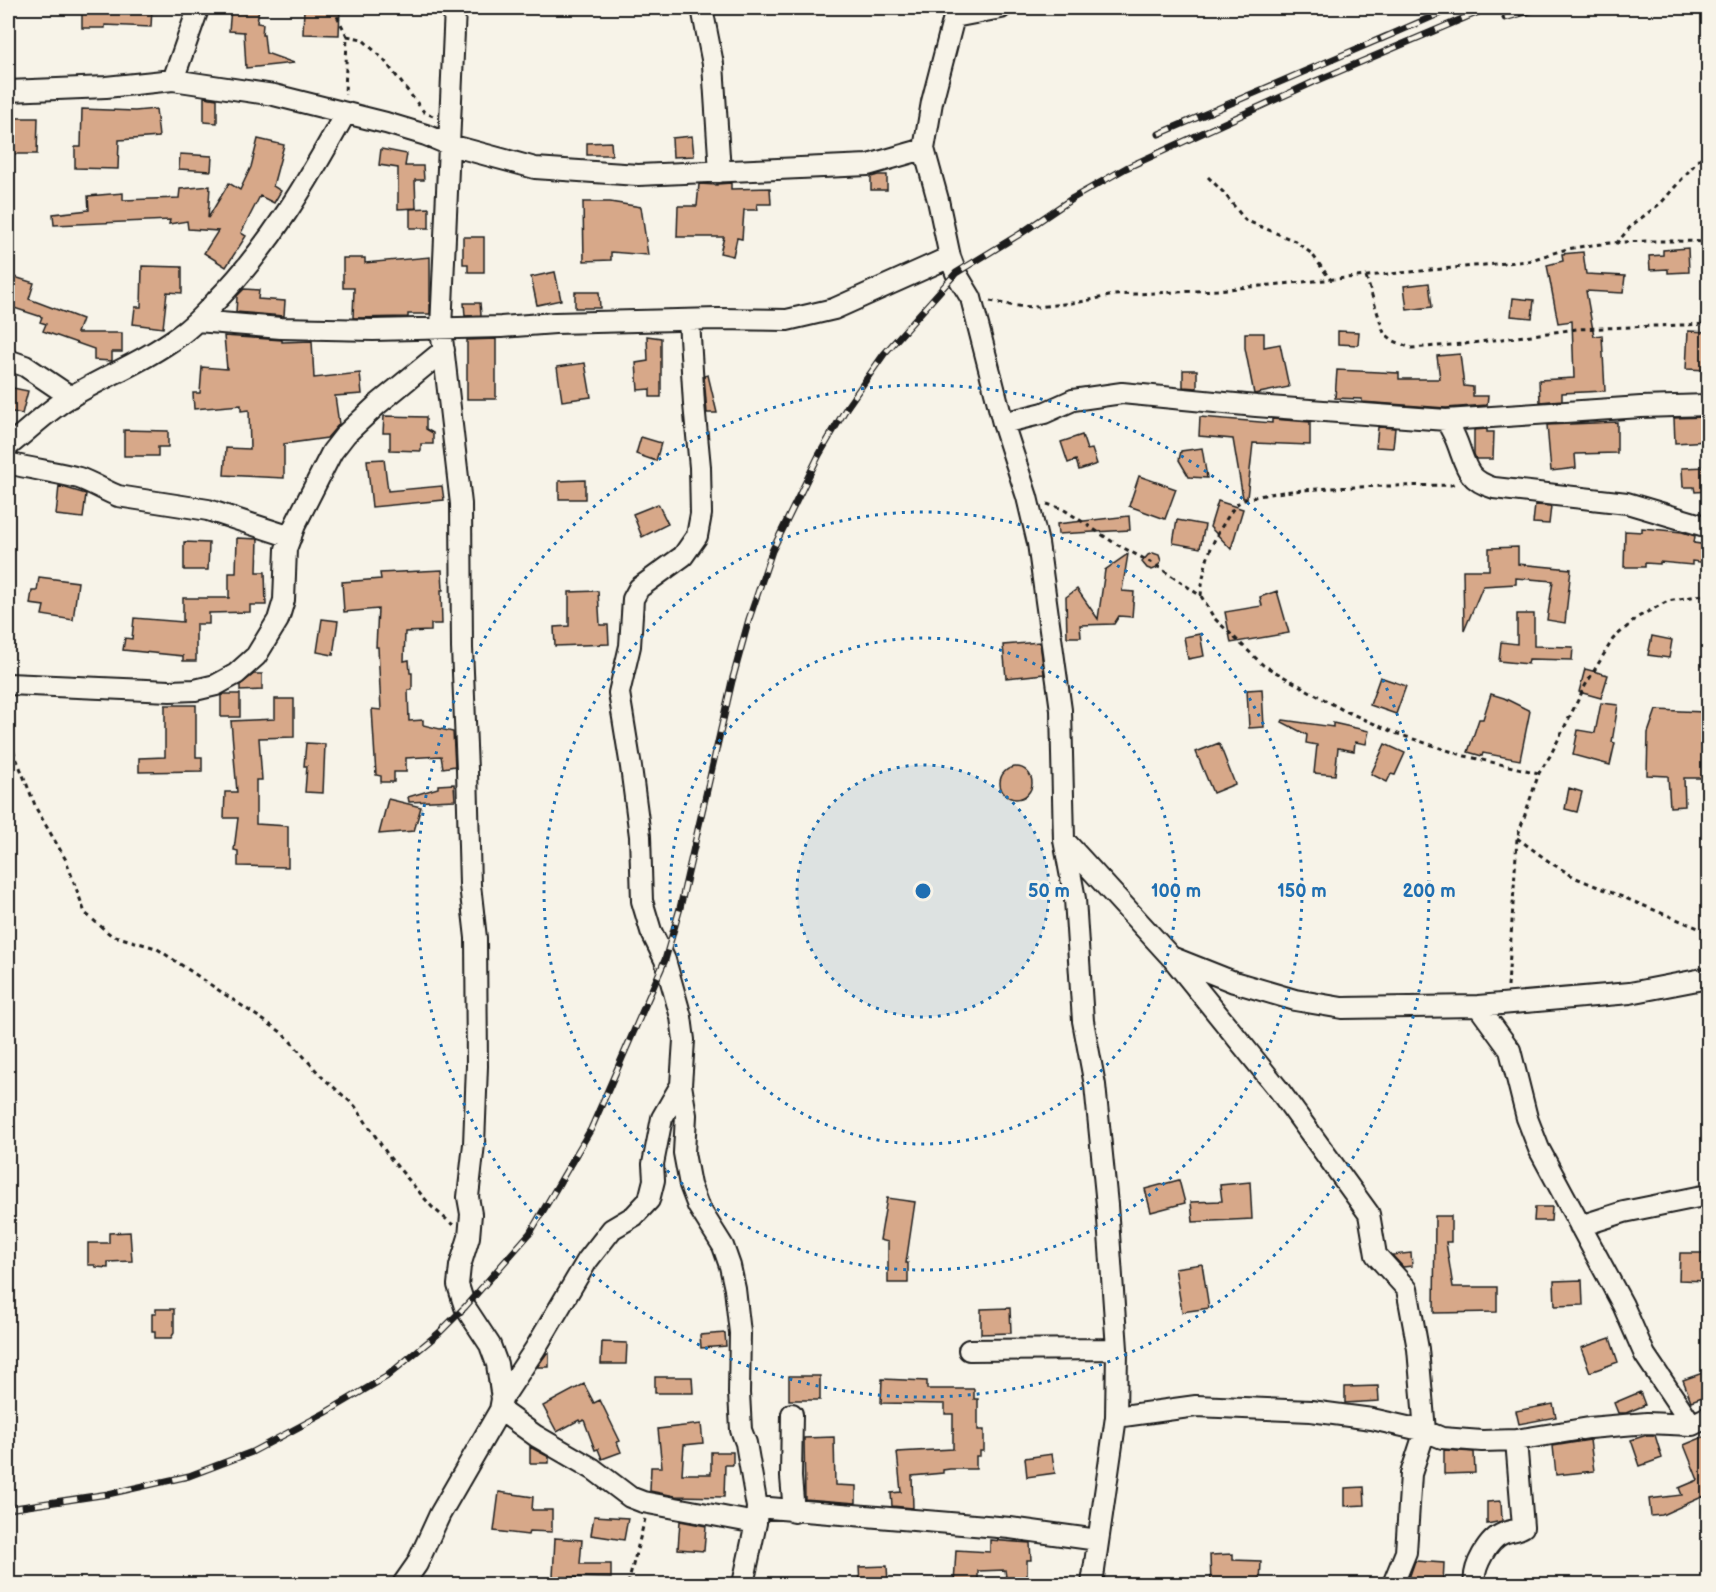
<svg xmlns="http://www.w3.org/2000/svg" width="1716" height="1592" font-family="'Balsamiq Sans',sans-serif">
	<rect width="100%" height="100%" fill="#f7f3e8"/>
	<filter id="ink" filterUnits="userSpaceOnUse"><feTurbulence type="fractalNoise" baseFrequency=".0167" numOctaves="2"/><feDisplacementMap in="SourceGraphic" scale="12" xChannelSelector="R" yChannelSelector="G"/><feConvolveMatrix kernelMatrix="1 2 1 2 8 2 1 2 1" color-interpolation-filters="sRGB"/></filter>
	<g filter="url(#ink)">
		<path fill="#d7a889" stroke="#1c1c1c" stroke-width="1.5" d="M82,8H152L151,27L105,25V28H82Z
			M231,8H259L257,23L263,24L262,35H264L266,53L294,63L246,68L244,32L229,31Z
			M304,8H340L339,35L303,34Z
			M204,97L217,99V123L204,122Z
			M82,109L135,111L156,109L159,137L119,140L118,169L75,168V147H81Z
			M12,118H38L37,154H11Z
			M692,136L694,156L673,157L672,138Z
			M258,139L284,145L273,186L281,191L274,203L260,196L241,233L246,236L226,267L204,253L218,231L188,229L187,221L169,224L170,220L54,225L53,214L89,210L88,196L123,193V200L179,198L180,189L210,186L208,218L229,183L240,190L251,167Z
			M611,142L612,155H587V143Z
			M381,149L407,154L405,166H423L424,180H415L416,208L398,209V168L379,165Z
			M180,154L212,156L211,171L179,169Z
			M878,175H887V190H871V177Z
			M731,183V189L770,188L771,204H757L758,210H744L742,239L737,238L733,256L720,253L724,237H677L678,206H697L699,184L717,185V184Z
			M583,202H610L641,207L648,255L611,252V260L584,261Z
			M429,208V228H410V209Z
			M463,237H484V272H468V264H463Z
			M1688,248L1689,272L1668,273V269L1650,270L1649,256L1663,255V250Z
			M1583,252L1586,274L1625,276L1623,293L1586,291L1594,336L1602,335L1605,391L1562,393V400L1540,402L1539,380L1574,378L1572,321L1558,323L1547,265L1563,261L1562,254Z
			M430,257V314H408V317L353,318L354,288H343V258H365V263Z
			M142,266L182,267V293L167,292L163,328L133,324L135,307H141Z
			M555,272L561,300L537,305L531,277Z
			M8,275L34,283L29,299L82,319L77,333H122V352H112V361L94,360V349L43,331L46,324L40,322L42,317L8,306Z
			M1429,283L1432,307L1407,310L1404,286Z
			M244,289L259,290L258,299L285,301L284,316L236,312L237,296Z
			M575,292H599L600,308H575Z
			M1513,298L1534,300L1532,318L1511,316Z
			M464,303H480L481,315L465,316Z
			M1338,331L1359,332L1358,345L1338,344Z
			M1688,331L1708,332V370L1686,369Z
			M1245,333H1264V347L1280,344L1289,387L1254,394L1245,348Z
			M224,336L282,340V342L312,341L314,378L360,373L362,394L335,396L339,424L327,438L284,444V478L224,475L226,448L250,449L249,410L241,411V405L194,409L193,393H200L202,367L227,369Z
			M647,336L661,338V397H650V389L638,390L636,363L648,361Z
			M496,339V399H467V340Z
			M1460,354L1464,386L1473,387V396H1488L1487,405L1446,408L1362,402V399L1335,398L1337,370L1399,373V379H1440L1437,356Z
			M585,363L591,397L562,401L557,367Z
			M1183,370H1197V388L1183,387Z
			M708,375L717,413H707L704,376Z
			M8,387L28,391L22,414L8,411Z
			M384,416L426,417V429L433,433V444H421V451L390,450V433H383Z
			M1200,417L1272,423V419L1310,422V445L1253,443L1247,498H1243L1233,439L1199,436Z
			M1707,417L1708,441L1675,443L1674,418Z
			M1617,422V453L1575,454L1576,468L1551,471L1547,425Z
			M1378,427L1395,428L1393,448L1376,447Z
			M1487,429V432H1494L1493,459H1476L1474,454V430Z
			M124,430L168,431V447H158V456H124Z
			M1082,435L1087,450L1092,449L1097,464L1079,470L1076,460L1068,463L1061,442Z
			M641,437L661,443L656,461L636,454Z
			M1202,448L1207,478L1189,477L1179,460L1181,451Z
			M384,459L388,491L442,486L444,500L372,507L367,460Z
			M1708,467V491L1695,492L1694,487H1683L1682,468Z
			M1139,476L1176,489L1165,519L1129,506Z
			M585,480V499H559V481Z
			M59,486L86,494L83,518L56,515Z
			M1218,501L1243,509L1231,549L1210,527Z
			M658,504L668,524L642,537L633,514Z
			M1535,505L1551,506L1549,524L1533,523Z
			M1129,516L1130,530L1058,534L1057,524Z
			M1177,520L1205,525L1200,548L1173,543Z
			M1642,528L1682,532L1695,536L1694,543L1708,545V563L1692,561V565L1660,562V564L1645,563V567H1624L1625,531L1642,532Z
			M237,538L258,539L257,572H265L266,605H250V612L209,613V624H196V661H183V656L123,650L125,638L132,639L134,618L183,622V598H229V573H236Z
			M184,542L209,543L208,570H184Z
			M1518,547V564L1571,569L1565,623L1547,620L1553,581L1516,578V584L1483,586L1464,631L1463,570H1489V548Z
			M1153,553L1159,555L1161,561L1157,568L1152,570L1147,568L1142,562L1148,555Z
			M1128,554L1122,591L1134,592L1132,617L1119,616L1114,624L1080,625L1081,637H1067L1066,597L1077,589L1098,619L1105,570Z
			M442,570L443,590H441L442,624H431V631L405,632L404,661L409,660L410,673H412V690H408L409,721L423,720V725L453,732L455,766L443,768L441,756L406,758V772H394V782H381V776L376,775L372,709L381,710L378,647H376L378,609L344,612L342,582L381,579L380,573Z
			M39,577L78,582L73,620L42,615L44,606L30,604L32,591H37Z
			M598,591L600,625H608L609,644L555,646L554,627L569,626V592Z
			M1277,591L1289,633L1231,643L1225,612L1262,606L1260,597Z
			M1517,614H1534V646L1573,647L1572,660L1529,659L1528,664L1499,661L1501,642L1517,644Z
			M322,619L338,621L333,655L317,652Z
			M1200,634L1204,656L1188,659L1184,637Z
			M1652,636L1672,640L1669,658L1648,655Z
			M1040,642L1044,674L1006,678L1003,645Z
			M1585,669L1608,675L1601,698L1579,692Z
			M254,674H262V690L240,691V685Z
			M1380,677L1406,686L1396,714L1370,705Z
			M1262,689L1264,727L1249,728L1247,690Z
			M224,694H240V717H221V696Z
			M1491,694L1504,698L1530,711L1520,760L1483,753L1482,756L1468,752L1479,719H1483Z
			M275,699H294V737L259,738L262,780H256V824L288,826V867L238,866V851L234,850L238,818H224L225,792H237L231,721L275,719Z
			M1601,703L1618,705L1612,742L1615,743L1610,765L1573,755L1578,730L1595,733Z
			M165,705H196V757H202V771L139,772V758L165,757Z
			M1656,710L1704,712L1703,742L1708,741V778H1684L1685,806L1670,807L1668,776L1647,775L1648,733Z
			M1283,720L1333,727V723L1369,731L1366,744L1355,742L1354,751L1338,748L1335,775L1314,773L1317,745L1306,743L1307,735L1282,722Z
			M306,743L325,744L323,793L305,792L307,766H304Z
			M1219,743L1235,784L1213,793L1196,752Z
			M1385,744L1405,753L1395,775L1391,774L1387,782L1371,774Z
			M1000 783a16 16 0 1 1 32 0a16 16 0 1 1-32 0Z
			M454,784L455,800L409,802L408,797L438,788V785Z
			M1569,788L1582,792L1577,812L1565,809Z
			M388,799L421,807L414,831L379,834Z
			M1179,1180L1185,1203L1151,1212L1145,1189Z
			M1250,1182L1252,1219L1193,1222L1191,1202L1222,1201L1220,1185Z
			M887,1198L915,1202L906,1263H908V1283H888V1242L880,1240Z
			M1535,1207H1552L1551,1221H1534Z
			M1435,1216H1451V1242H1446L1453,1287H1497V1312L1434,1313Z
			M130,1232L132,1261L108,1262V1268L96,1267L95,1265H88V1243H109V1233Z
			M1411,1253L1412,1266L1403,1267L1392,1255Z
			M1680,1253H1708V1281L1679,1280Z
			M1202,1264L1209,1308L1182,1312L1175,1268Z
			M1582,1280L1583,1305L1555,1306L1554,1281Z
			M1010,1308L1011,1333L981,1334V1309Z
			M156,1309H174V1333L171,1338H155V1331H152V1314H156Z
			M725,1333L726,1346L701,1348L700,1335Z
			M1610,1338L1618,1362L1590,1372L1581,1348Z
			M602,1342L627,1343L626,1364H601Z
			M547,1353H549V1367H537Z
			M1708,1371V1395L1691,1401L1683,1380Z
			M789,1376H820V1400H789Z
			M655,1377H692L693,1393H655Z
			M882,1379L927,1381V1389H974V1399H978V1430H984V1451H980V1456H976V1469H950L943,1470V1473L912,1476L913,1508L892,1506L891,1493L901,1492L897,1452L953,1449V1414H945V1404L881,1403Z
			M584,1384L594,1403L600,1400L620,1441L617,1442L621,1452L602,1459L598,1449L595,1450L584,1420L580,1422L579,1420L557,1432L543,1406Z
			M1378,1386L1379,1401L1345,1403V1387Z
			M1640,1392L1645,1405L1626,1413H1618L1614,1403Z
			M1553,1404L1556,1417L1519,1424L1516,1411Z
			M701,1424L703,1443L684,1445L682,1474H711V1452H733V1465H725L724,1497L675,1496L650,1491L651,1467H662L658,1429Z
			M1647,1435H1655L1662,1458L1640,1466L1631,1440Z
			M1708,1435V1505L1704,1496L1662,1515L1651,1516L1649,1499L1682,1495L1679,1488L1698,1480L1684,1445Z
			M834,1437L835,1485L856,1486V1503L805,1499L804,1438Z
			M1590,1440L1594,1471L1556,1475L1553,1446Z
			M530,1447L549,1457V1463H530Z
			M1444,1450L1474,1452L1475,1473L1444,1474Z
			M1052,1454L1055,1473L1027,1477L1025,1458Z
			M1364,1487L1365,1505L1345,1506V1488Z
			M499,1492L533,1497L532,1510H552V1532L529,1531L528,1535L494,1531Z
			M1501,1501L1502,1521L1487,1524V1502Z
			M594,1516L628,1518L624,1540L591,1535Z
			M680,1521L706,1526L704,1551L678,1549Z
			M555,1538L582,1540L580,1564H611V1578L553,1577Z
			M990,1540L1030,1543L1031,1560H1027V1584H1007L1005,1570L978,1571V1584H954L956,1550L990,1552Z
			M1233,1554V1560L1261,1561L1260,1584H1211L1210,1555Z
			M1415,1561L1444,1563L1443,1584H1407Z
			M887,1566L888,1584H860L859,1567Z"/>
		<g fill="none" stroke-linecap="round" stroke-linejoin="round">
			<defs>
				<path id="minor" d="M702,8L713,64L720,172
					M954,8V17L932,102L924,149L938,200L950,257L956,273L971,298L1003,423L1027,497L1038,543L1061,710L1064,840L1171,957L1234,982L1295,1000L1342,1008L1478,1006L1630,993L1708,978
					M954,17L1001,8
					M173,80L197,12V8
					M8,91L106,87L173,80L274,95L386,123L426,135L450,145L535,168L638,175L868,165L924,149
					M689,320L694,404L700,467L701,514L697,536L683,556L639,588L633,599L630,646L619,693L631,767L640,836L642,901L651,931L665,960L681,1017L684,1040L681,1085L686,1115L684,1153L690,1185L698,1206L723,1246L730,1266L735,1289L740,1333L739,1393L741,1430L746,1443L757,1507L756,1523L743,1584
					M197,321L281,328L373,330L501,327L555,323L718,319L787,320L834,309L950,257
					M8,360L25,366L71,397
					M1446,420C1450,427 1454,434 1457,442C1466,465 1466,480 1494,488L1627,503L1708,527
					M1003,423L1044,413L1073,400L1122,393L1256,406L1446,420L1641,407L1708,405
					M8,446C29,430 49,409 72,396C108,375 146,360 180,335C193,326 205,313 216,301C270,246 308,181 345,114
					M8,463C31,469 57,472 79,478C93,483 105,491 118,496L208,510L291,537
					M8,684L170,691L195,690L216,685L236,674L256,656L278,620L284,600L286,549L295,525L332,452L346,434L378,404L444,350
					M1064,840L1075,899L1083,1021L1095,1085L1107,1205L1117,1349L1116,1417L1092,1584
					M1173,959L1279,1090L1369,1214L1376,1255L1407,1289L1418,1349L1425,1431L1411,1474L1406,1552L1393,1584
					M1478,1006L1510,1050L1527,1118L1539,1149L1623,1305L1645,1355L1692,1425
					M1580,1226L1624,1212L1708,1195
					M969,1350L1117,1349
					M502,1399L535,1349L587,1261L612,1229L634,1216L649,1200L654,1180L653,1164L662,1118L681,1085
					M500,1410L536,1436L593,1469L630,1497L643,1502L756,1523
					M792,1414L791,1477L794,1512
					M1116,1417L1196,1406L1311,1411L1372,1419L1425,1431L1442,1438L1482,1441L1516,1440L1589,1428L1647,1423L1692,1425L1708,1417
					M757,1507L1010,1528L1098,1540
					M403,1584L417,1564L440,1514L500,1410L502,1399L497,1364L490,1345L465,1307L458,1285L460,1266L469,1237L471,1214L468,1197L474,1144L477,1066L476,938L470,885L467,770L462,648L461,504L441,329L455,8
					M1475,1584C1472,1568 1488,1539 1504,1533C1511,1530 1517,1531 1523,1527L1516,1440"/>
			</defs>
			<use href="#minor" stroke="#1c1c1c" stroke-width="24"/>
			<path stroke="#1c1c1c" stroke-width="3" stroke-dasharray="4.5 4.5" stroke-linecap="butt" d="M333,8L347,36L345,95
				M347,36L362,39L384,60L424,112L433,116
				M1208,177L1224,193L1245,220L1295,241L1312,254L1330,279
				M1616,244L1632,225L1661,203L1708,149
				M1366,277L1384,333L1394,341L1411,348L1464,344L1577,329L1708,324
				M990,301L1015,306L1038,307L1080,302L1114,295L1217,290L1528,261C1541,257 1555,252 1568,249C1613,240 1663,240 1708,242
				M1047,504L1063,509L1116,544L1154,564L1201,596L1214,618L1263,665L1343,710L1395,733L1465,756L1539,773
				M1201,596C1203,569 1209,546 1224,523C1228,517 1232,509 1237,504C1260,485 1414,486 1451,485L1455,483
				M8,743L13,750L37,810L66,860L85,913L111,935L156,948L284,1034L321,1076L355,1106L390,1158L432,1207L453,1225
				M1517,838L1551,863L1576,878L1708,932
				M1508,987L1517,838L1539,773L1550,756L1585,686L1613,639L1638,617L1668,601L1708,594
				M628,1584L645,1519"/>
			<use href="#minor" stroke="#f7f3e8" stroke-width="20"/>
			<defs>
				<path id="rail" d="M1505,18L1540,8
					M1381,39L1452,8
					M1159,134L1387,36
					M8,1509L108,1494L189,1476L252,1452L325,1413L386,1377L439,1333L465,1307L530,1233L591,1129L665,960L680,908L732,681L749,619L772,551L819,455L847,407L884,354L956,273L1020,234L1073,198L1126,168L1316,81L1488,8"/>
			</defs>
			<use href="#rail" stroke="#1c1c1c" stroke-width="7"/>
			<use href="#rail" stroke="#f7f3e8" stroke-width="4.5" stroke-dasharray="14" stroke-linecap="butt"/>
		</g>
	</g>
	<circle cx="923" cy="891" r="126" fill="#1f6fb2" fill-opacity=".12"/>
	<g fill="none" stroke="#1f6fb2" stroke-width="3" stroke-dasharray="3 6">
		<circle cx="923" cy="891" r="126"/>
		<circle cx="923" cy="891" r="253"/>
		<circle cx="923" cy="891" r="379"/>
		<circle cx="923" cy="891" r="506"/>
	</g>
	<circle cx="923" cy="891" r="9" fill="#1f6fb2" stroke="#f7f3e8" stroke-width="3"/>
	<g font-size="18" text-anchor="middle" font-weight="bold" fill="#1f6fb2" stroke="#f7f3e8" stroke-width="6" stroke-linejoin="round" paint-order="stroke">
		<text x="1049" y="897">50 m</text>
		<text x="1176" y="897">100 m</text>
		<text x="1302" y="897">150 m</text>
		<text x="1429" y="897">200 m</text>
	</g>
	<rect width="1716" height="1592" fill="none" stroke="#f7f3e8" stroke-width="30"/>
	<rect x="15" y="15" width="1686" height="1562" fill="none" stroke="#1c1c1c" stroke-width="2" filter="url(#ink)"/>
</svg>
